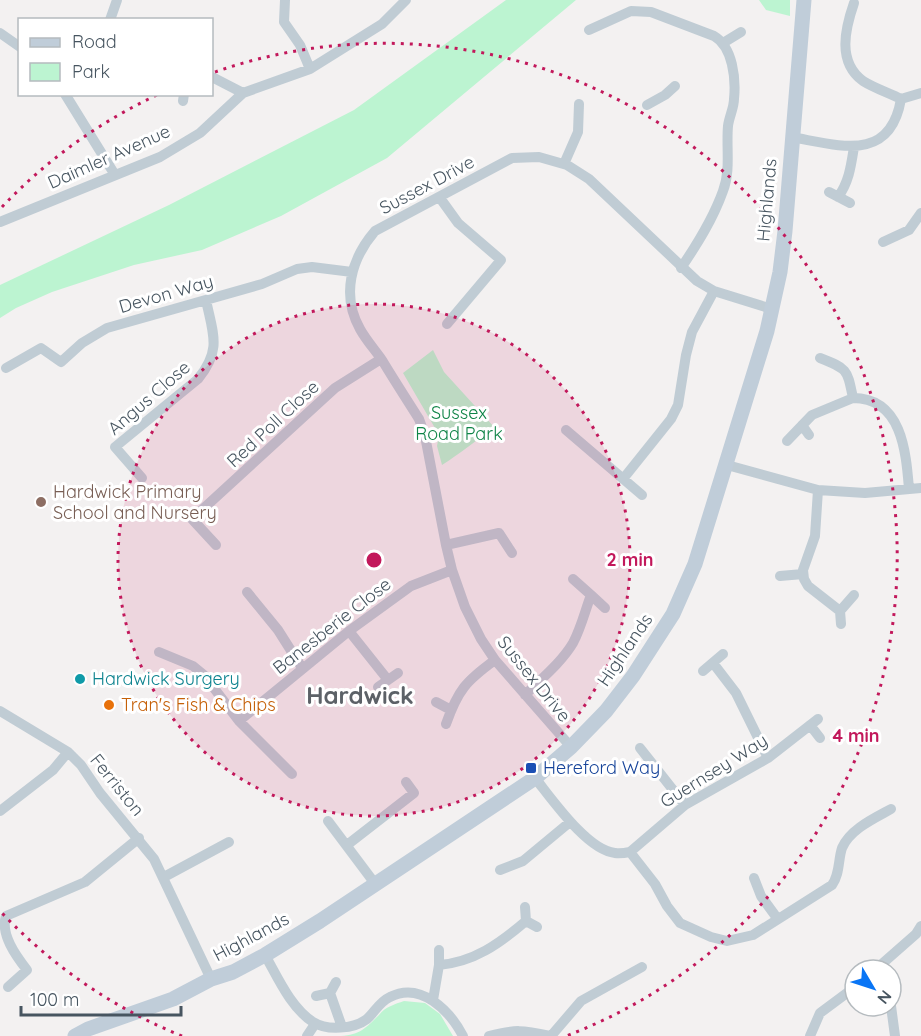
<svg xmlns="http://www.w3.org/2000/svg" width="921" height="1036" font-family="Quicksand,sans-serif">
	<rect width="100%" height="100%" fill="#f3f1f1"/>
	<path fill="#bcf4d1" d="M506,0H576L387,158L281,216L202,250L134,265L52,292L16,308L0,318V285L169,205L354,110Z
		M759,0H790V16L766,10Z
		M433,350L444,372L495,428C476,440 461,453 442,465L437,446L439,435L403,373Z
		M404,1001L425,1003L440,1014L453,1036H341C360,1035 367,1027 379,1015C385,1007 395,1004 404,1001Z"/>
	<g fill="none" stroke-linecap="round" stroke-linejoin="round">
		<path stroke="#c0ccd4" stroke-width="10" d="M285,0L284,22L300,45L310,69
			M854,3C845,29 837,62 863,81C874,88 889,93 901,99
			M110,20L117,0
			M589,30L631,11L651,12L714,36C733,47 736,79 734,99C734,108 729,117 728,126C726,148 731,170 723,191C713,219 698,243 681,268
			M0,33L20,47
			M723,43L741,32
			M212,77L243,93
			M65,94L115,175
			M183,101L184,94
			M647,105L665,95L675,86
			M791,137C838,145 890,164 901,99L921,93
			M564,164L578,132L579,104
			M829,192L850,203
			M838,197C849,182 851,166 854,147
			M440,198L458,223L501,260L447,324
			M0,222L160,157L200,133L243,93L310,69L382,24L406,0
			M883,242L909,230L921,213
			M820,358C848,369 847,369 853,398C902,398 906,452 909,489
			M6,368L41,348L61,362L82,343L107,328L262,284L297,269L312,267L352,272
			M802,425L809,435
			M566,430L642,495
			M787,441L812,415L853,398
			M727,465L818,490L865,493L921,488
			M142,478L115,447L198,379C222,350 213,334 206,300
			M623,479L671,419L678,405L686,355L692,332L714,291
			M818,490L815,536L803,570L804,579L808,586L840,611L854,595
			M216,545L192,519L335,388L381,359
			M446,545L499,533L512,553
			M780,576L803,574
			M573,579L591,595
			M247,592L278,630L302,668
			M840,611L841,624
			M349,631L388,680
			M159,652L193,666L204,675L239,721L292,774
			M713,663L736,693L768,758
			M703,671L723,654
			M378,687L398,673
			M525,695C541,679 561,663 573,643C581,628 585,611 591,595L605,608
			M436,702L451,710
			M0,711L68,752L81,765L100,793L154,859L211,979
			M239,721L349,631L411,586L452,570
			M446,724C458,690 466,681 495,660
			M810,725L820,738
			M571,747L495,660L481,639L465,607L452,570L446,545L425,436L419,419C407,400 394,380 382,360C375,350 366,340 360,329C341,295 351,259 375,231L512,158L539,157L567,165L589,179L697,281L714,291L772,309
			M640,748L685,805
			M535,778C552,799 587,850 615,853C620,854 625,853 630,852L655,884L667,906L680,923L711,937L727,941L753,935L832,885C840,874 838,860 842,848C850,829 875,818 891,809
			M0,811L53,770L68,752
			M328,821L376,885
			M347,845L414,793L406,782
			M630,852L685,805L768,758L818,719
			M500,870L523,861L570,822
			M164,877L229,842
			M754,878L761,896L777,918
			M525,907L526,921L537,927
			M265,955C278,978 291,1008 313,1022C327,1031 354,1029 367,1019C375,1012 379,1002 390,997C421,981 450,1011 463,1036
			M439,965V950
			M875,970L916,934L921,926
			M8,987L27,970C16,956 0,934 6,916L85,882L139,838
			M330,993L342,1027
			M316,996L330,993L336,982
			M433,1000L439,965C474,962 499,944 526,921
			M891,1006L895,1036
			M307,1036L315,1024
			M489,1036C515,1029 523,1030 550,1036
			M551,1036L581,1001L642,967
			M810,1036L820,1013L855,987"/>
		<path stroke="#c0cdd9" stroke-width="15" d="M75,1036L88,1029L173,999L211,979L233,972L265,955L320,921L535,778L571,747L606,711L633,676L673,614L695,564L767,331L780,272L785,231L804,0"/>
	</g>
	<circle cx="374" cy="560" r="256" fill="#c2185b" fill-opacity=".12"/>
	<g fill="none" stroke="#c2185b" stroke-width="3" stroke-dasharray="3 6">
		<circle cx="374" cy="560" r="256"/>
		<path d="M182 1036A513 513 0 0 1 2 913M2 207A513 513 0 0 1 157 95M215 72A513 513 0 0 1 566 1036"/>
	</g>
	<circle fill="#8d6e63" stroke="#fff" stroke-width="2" cx="41" cy="502" r="6"/>
	<circle fill="#0f9aa8" stroke="#fff" stroke-width="2" cx="80" cy="679" r="6"/>
	<circle fill="#e8710a" stroke="#fff" stroke-width="2" cx="109" cy="705" r="6"/>
	<rect fill="#1a4fb4" stroke="#fff" stroke-width="2" x="525" y="762" width="12" height="12" rx="3"/>
	<g text-anchor="middle" stroke-width="6" stroke-linejoin="round" paint-order="stroke">
		<g font-size="18" fill="#475560" stroke="#fff">
			<text transform="translate(109 157) rotate(-24)" y="6">Daimler Avenue</text>
			<text transform="translate(427 185) rotate(-28)" y="6">Sussex Drive</text>
			<text transform="translate(767 200) rotate(-85)" y="6">Highlands</text>
			<text transform="translate(166 294) rotate(-16)" y="6">Devon Way</text>
			<text transform="translate(149 398) rotate(-41)" y="6">Angus Close</text>
			<text transform="translate(273 424) rotate(-43)" y="6">Red Poll Close</text>
			<text transform="translate(332 626) rotate(-38)" y="6">Banesberie Close</text>
			<text transform="translate(625 650) rotate(-56)" y="6">Highlands</text>
			<text transform="translate(534 679) rotate(51)" y="6">Sussex Drive</text>
			<text transform="translate(714 771) rotate(-32)" y="6">Guernsey Way</text>
			<text transform="translate(117 785) rotate(51)" y="6">Ferriston</text>
			<text transform="translate(251 937) rotate(-28)" y="6">Highlands</text>
		</g>
		<g font-size="18" fill="#0f8447" stroke="#fff">
			<text x="459" y="419">Sussex<tspan x="459" dy="21">Road Park</tspan></text>
		</g>
		<g font-size="18" fill="#785e54" stroke="#fff" text-anchor="start">
			<text x="53" y="498">Hardwick Primary<tspan x="53" dy="21">School and Nursery</tspan></text>
		</g>
		<g font-size="18" fill="#0d838f" stroke="#fff" text-anchor="start">
			<text x="92" y="685">Hardwick Surgery</text>
		</g>
		<g font-size="18" fill="#c56008" stroke="#fff" text-anchor="start">
			<text x="121" y="711">Tran's Fish &amp; Chips</text>
		</g>
		<g font-size="18" fill="#164399" stroke="#fff" text-anchor="start">
			<text x="543" y="774">Hereford Way</text>
		</g>
		<g font-size="24" font-weight="bold" fill="#5c6167" stroke="#fff">
			<text x="360" y="704">Hardwick</text>
		</g>
	</g>
	<circle cx="374" cy="560" r="9" fill="#c2185b" stroke="#fff" stroke-width="3"/>
	<g font-size="18" text-anchor="middle" font-weight="bold" fill="#c2185b" stroke="#fff" stroke-width="6" stroke-linejoin="round" paint-order="stroke">
		<text x="630" y="566">2 min</text>
		<text x="856" y="742">4 min</text>
	</g>
	<rect x="18" y="18" width="195" height="78" fill="#ffffff" stroke="#b5bbbf" stroke-width="1.5"/>
	<rect x="30" y="38" width="30" height="9" fill="#c0cdd9" stroke="#b5bbbf" stroke-width="1.5"/>
	<text x="72" y="48" font-size="18" fill="#475560">Road</text>
	<rect x="30" y="63" width="30" height="18" fill="#bcf4d1" stroke="#b5bbbf" stroke-width="1.5"/>
	<text x="72" y="78" font-size="18" fill="#475560">Park</text>
	<g transform="translate(873 988) rotate(129)"><circle r="28" fill="#ffffff" stroke="#b5bbbf" stroke-width="1.5"/>
	<path d="M0-4.5L10 22L0 15L-10 22Z" fill="#0975f5"/>
	<text y="-9" font-size="16" font-weight="bold" text-anchor="middle" fill="#475560">N</text>
	</g>
	<path d="M21 1006v9h160v-9" fill="none" stroke="#475560" stroke-width="3"/>
	<text x="30" y="1006" font-size="18" fill="#475560" stroke="#ffffff" stroke-width="4.5" paint-order="stroke">100 m</text>
</svg>
